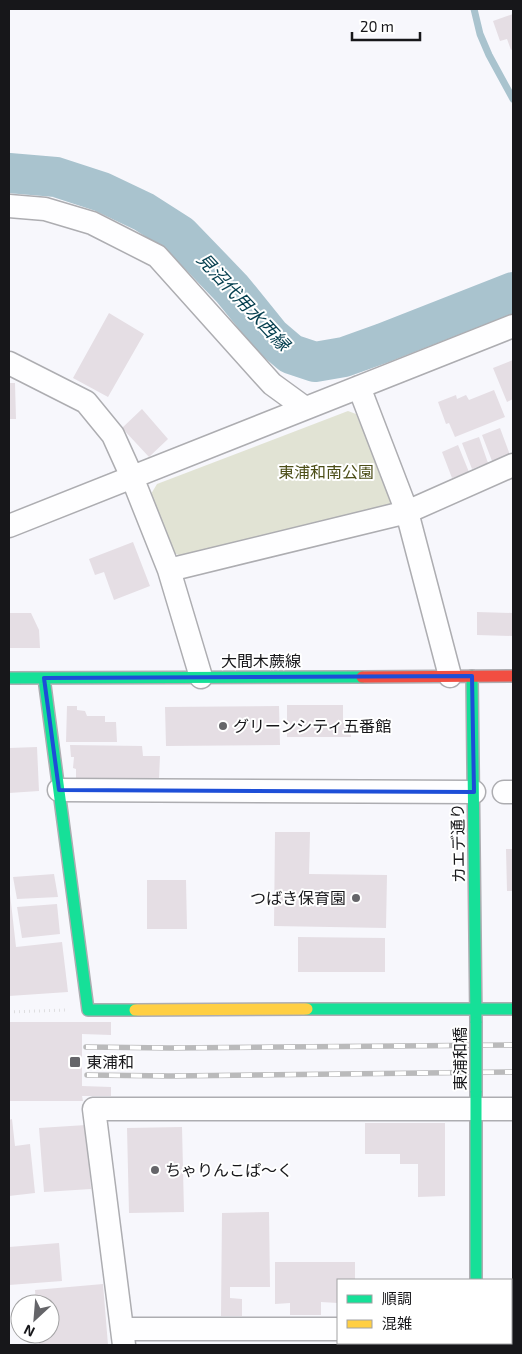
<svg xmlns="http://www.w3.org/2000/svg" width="522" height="1354" font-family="'Exo 2','Noto Sans JP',sans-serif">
	<rect width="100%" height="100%" fill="#f7f7fc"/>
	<path fill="#e1e3d4" d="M348,411L356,414L392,500L388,508L183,557L174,553L151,494L157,484Z"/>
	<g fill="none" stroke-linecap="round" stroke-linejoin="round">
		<path stroke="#a9c3ce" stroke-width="7" d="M474,9L480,34L489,55L513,99"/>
		<path stroke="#a9c3ce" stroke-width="40" d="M9,173L56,177L102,192L144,212L180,235L232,289L271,337L291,354L315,362L344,357L383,343L513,292"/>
	</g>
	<path fill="#e5dee4" d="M513,14V49L511,50L507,39L500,41L493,21Z
		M109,313L144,334L108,397L73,378Z
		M513,360V399L507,402L493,368Z
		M9,383H15L16,419H9Z
		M494,390L505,417L455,437L449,423L446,424L438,402L456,395L457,399L466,395L469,400Z
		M142,409L168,439L149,457L122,428Z
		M500,428L510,455L492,461L482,435Z
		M479,437L488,463L472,469L462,443Z
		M458,445L469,472L452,478L442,452Z
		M133,542L150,586L114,600L104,572L95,575L89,559Z
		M477,612L513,613V636L477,635Z
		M9,613H31L39,630L40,648H9Z
		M287,705H343V723L351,724V737H287Z
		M67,706H77V710L85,711L87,716H105V722H116L117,742H66Z
		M279,706L280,745L166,746L165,707Z
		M70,745L142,746L143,756H160L159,779L106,778L105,781L76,778V769L73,768L74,757H71Z
		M37,747L39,791L9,793V748Z
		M275,832H310L309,874L387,875L386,928L274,926Z
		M506,849H513V891H507Z
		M54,874L58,897L17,899L13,877Z
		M147,880H186L187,929H147Z
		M9,894H10L16,947L62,942L68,992L9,996Z
		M57,904L60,934L22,938L17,907Z
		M298,937L385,938V972H298Z
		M9,1022H111V1035L82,1034V1086L111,1087V1096H82L83,1101H9Z
		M12,1119L15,1146L30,1144L35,1193L9,1196V1120Z
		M365,1123H445V1196L418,1197V1164H400V1154H365Z
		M86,1125L91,1189L44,1192L39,1128Z
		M182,1127L184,1212L129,1213L127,1128Z
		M269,1212L270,1287H230V1298L242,1299V1316H221L222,1213Z
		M59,1243L62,1281L9,1285V1247Z
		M275,1262H355V1280H338V1303L321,1302V1315H290V1303L275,1304Z
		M103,1284L108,1345H39L38,1334H50V1304H36L35,1290Z"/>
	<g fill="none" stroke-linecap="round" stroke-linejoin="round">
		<defs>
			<path id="street" d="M9,206L45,209L92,223L157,256L272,384L305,408
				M9,363L86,402L113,435L132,477L169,570L201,677
				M359,387L407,512L450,676
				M9,526L513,326
				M169,570L407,512L513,465
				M59,790L474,792
				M504,792H513
				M123,1329H338
				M511,1329H513
				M124,1345L94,1109H513"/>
			<path id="fast" d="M472,676L476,1023
				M9,678L362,677
				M44,678L88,1010H135
				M307,1009H513
				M476,1091V1280
				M476,1343V1345"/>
			<path id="slow" d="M135,1010L307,1009"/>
			<path id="jam" d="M362,677L513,676"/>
		</defs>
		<use href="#street" stroke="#adadb1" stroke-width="25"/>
		<use href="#fast" stroke="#adadb1" stroke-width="14"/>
		<use href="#slow" stroke="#adadb1" stroke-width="14"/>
		<use href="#jam" stroke="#adadb1" stroke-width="14"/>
		<path stroke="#dedee0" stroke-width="3" stroke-dasharray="1 4" stroke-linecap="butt" d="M9,1012L65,1010"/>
		<use href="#street" stroke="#fefeff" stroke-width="22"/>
		<use href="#fast" stroke="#16e098" stroke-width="11"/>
		<use href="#slow" stroke="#ffcf43" stroke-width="11"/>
		<use href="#jam" stroke="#f24e42" stroke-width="11"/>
		<defs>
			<path id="rail" d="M86,1047L170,1048L513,1045
				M87,1075L171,1076L513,1072"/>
		</defs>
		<use href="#rail" stroke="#bababb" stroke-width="5.5"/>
		<use href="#rail" stroke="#fff" stroke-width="4" stroke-dasharray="11" stroke-linecap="butt"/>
		<defs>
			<path id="fast-bridge" d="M476,1023V1091"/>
		</defs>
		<use href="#fast-bridge" stroke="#adadb1" stroke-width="14" stroke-linecap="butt"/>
		<use href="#fast-bridge" stroke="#16e098" stroke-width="11"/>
	</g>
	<path fill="none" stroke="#1d4ed8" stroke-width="4" stroke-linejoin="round" d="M472,676L474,792L59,790L44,678Z"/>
	<g fill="#656569" stroke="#fff" stroke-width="2">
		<circle cx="223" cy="726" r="5"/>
		<circle cx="356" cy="898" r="5"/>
		<rect x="69" y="1056" width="12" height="12" rx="2.5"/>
		<circle cx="155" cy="1170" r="5"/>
	</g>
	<g text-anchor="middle" stroke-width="4" stroke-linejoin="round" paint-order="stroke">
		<g font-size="16" fill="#4c4e17" stroke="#fff">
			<text x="326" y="478">東浦和南公園</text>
		</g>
		<g font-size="16" fill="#17171a" stroke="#fff">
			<text x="261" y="667">大間木蕨線</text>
			<text transform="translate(458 843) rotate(-91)" y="6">カエデ通り</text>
			<text transform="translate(460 1059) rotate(-90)" y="6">東浦和橋</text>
		</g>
		<g font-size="16" fill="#17171a" stroke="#fff" text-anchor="start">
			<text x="233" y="732">グリーンシティ五番館</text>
			<text x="346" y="904" text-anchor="end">つばき保育園</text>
			<text x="86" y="1068">東浦和</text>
			<text x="165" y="1176">ちゃりんこぱ～く</text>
		</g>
		<g font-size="18" font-style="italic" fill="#043e4e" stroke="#fff">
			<text transform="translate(243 302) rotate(47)" y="6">見沼代用水西縁</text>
		</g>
	</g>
	<rect width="522" height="1354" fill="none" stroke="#17171a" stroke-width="20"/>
	<rect x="337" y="1279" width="175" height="65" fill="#ffffff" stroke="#a2a2a3"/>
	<rect x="347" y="1295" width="25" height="8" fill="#16e098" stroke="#a2a2a3"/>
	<text x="382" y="1304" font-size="15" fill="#17171a">順調</text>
	<rect x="347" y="1320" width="25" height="8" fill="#ffcf43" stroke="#a2a2a3"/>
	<text x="382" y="1329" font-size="15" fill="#17171a">混雑</text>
	<g transform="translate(35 1319) rotate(206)"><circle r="24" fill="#ffffff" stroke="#a2a2a3"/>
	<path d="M0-4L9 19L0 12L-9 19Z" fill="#656569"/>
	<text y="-8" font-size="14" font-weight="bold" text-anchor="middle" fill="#17171a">N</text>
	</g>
	<path d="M352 32v8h68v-8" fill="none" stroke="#17171a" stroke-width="2.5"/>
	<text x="360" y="32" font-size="15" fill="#17171a" stroke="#ffffff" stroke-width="4" paint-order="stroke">20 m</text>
</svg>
